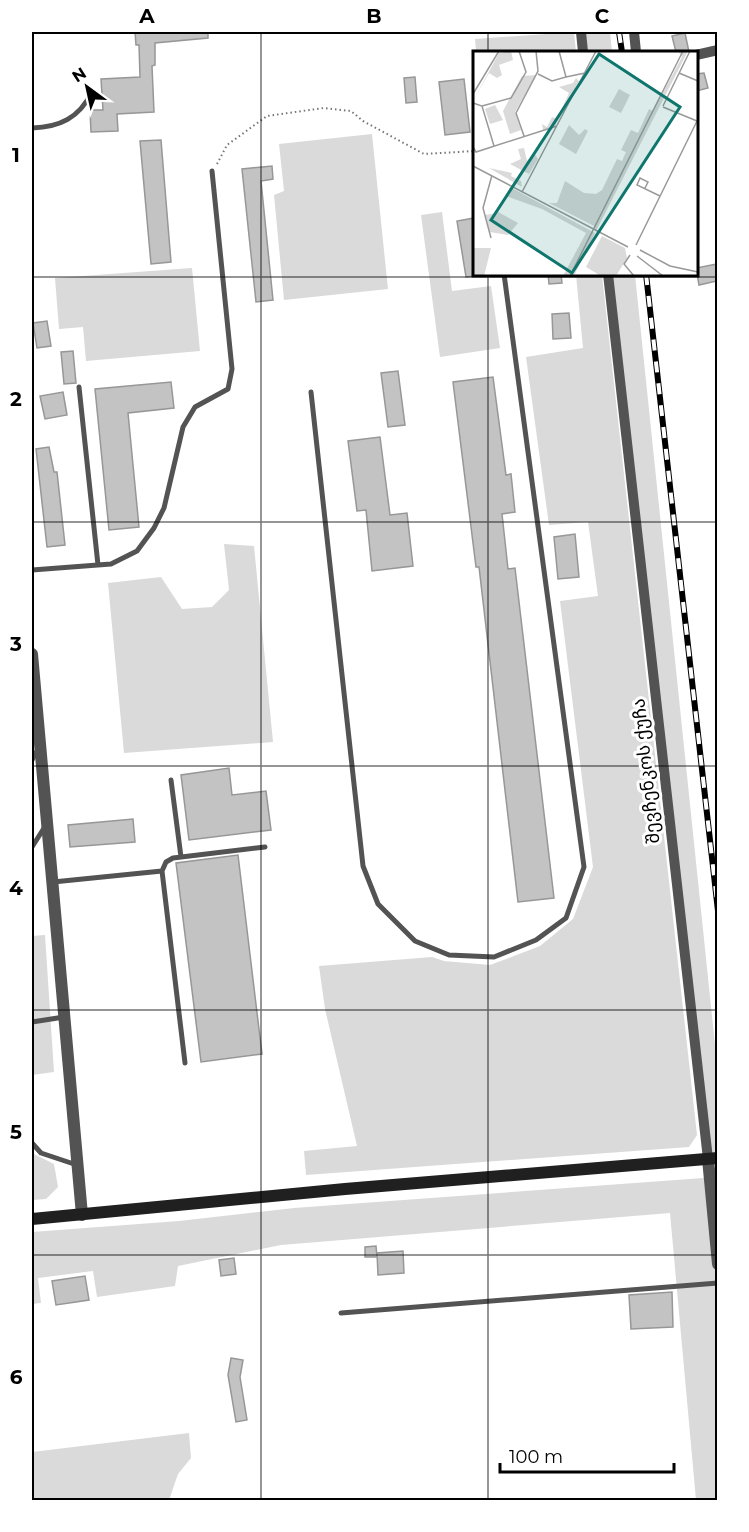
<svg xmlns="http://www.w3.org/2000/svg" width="749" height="1532" font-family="Montserrat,'Noto Sans Georgian',sans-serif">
	<rect width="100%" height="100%" fill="#fff"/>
	<path fill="#dadada" d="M574,32L576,52H476L475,39Z
		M581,32H610L612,52H583Z
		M372,134L388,289L284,300L274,195L284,191L279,144Z
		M442,212L452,291L491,286L500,348L440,357L421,215Z
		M192,268L200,351L86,361L83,327L59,329L55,278Z
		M576,275H602L697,1135L689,1147L306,1175L304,1151L357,1146L325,1009L319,966L432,957L444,961L490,965L540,946L573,919L593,867L560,601L598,596L588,522L549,525L526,357L583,348Z
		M608,275H635L717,1064V1159H708Z
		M224,544L254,546L273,742L124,753L108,583L161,577L182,609L212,607L229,590Z
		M45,935L54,1072L32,1075V936Z
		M32,1153L54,1164L58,1187L46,1199L32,1200Z
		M717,1177V1500H696L670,1213L281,1245L178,1266L175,1286L97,1297L93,1271L38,1278L41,1303L32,1304V1232L179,1221L294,1208Z
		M189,1433L191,1458L178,1474L169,1500H32V1452Z"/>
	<path fill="#c3c3c3" stroke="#979797" stroke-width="1.5" d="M135,32H208V38L155,43V65L152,66L154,112L117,114L118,131L91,132L90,110H103L101,79L140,77L139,45H136Z
		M685,33L689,52H676L672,36Z
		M704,73L708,88L696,91V74Z
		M415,77L417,102L406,103L404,78Z
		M464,79L470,132L445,135L439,82Z
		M161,140L171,262L151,264L140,141Z
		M272,166L273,179L261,181L273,300L256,302L242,169Z
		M474,218V276L466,277L457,221Z
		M717,264V281L699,285L696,268Z
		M548,274H561L562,283L549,284Z
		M569,313L571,338L553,339L552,314Z
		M47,321L51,346L37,348L33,323Z
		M73,351L76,383L64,384L61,352Z
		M398,371L405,425L388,427L381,373Z
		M493,377L506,475L511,474L515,512L502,514L508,569L515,568L554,898L518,902L479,567H476L453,382Z
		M171,382L174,408L128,413L139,527L109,530L95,389Z
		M63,392L67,415L45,419L40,396Z
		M380,437L390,515L407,513L413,566L372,571L366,510L357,511L348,441Z
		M49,447L54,472H57L65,545L47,547L36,449Z
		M575,534L579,577L558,579L554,537Z
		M229,768L232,795L266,791L271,830L189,840L181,775Z
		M133,819L135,842L70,847L68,825Z
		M238,855L262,1054L201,1062L176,863Z
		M376,1246L377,1257H365V1247Z
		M403,1251L404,1273L378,1275L377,1253Z
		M234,1258L236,1274L221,1276L219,1260Z
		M85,1276L89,1300L56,1305L52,1281Z
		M672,1292L673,1327L631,1329L629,1295Z
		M231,1358L243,1360L240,1377L247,1420L236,1422L228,1375Z"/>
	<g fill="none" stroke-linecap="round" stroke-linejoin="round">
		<path stroke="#757575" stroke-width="2" stroke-dasharray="1.5 3" stroke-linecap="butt" d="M217,164L227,145L267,116L324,108L351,111L363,121L424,154L474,151"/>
		<path stroke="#535353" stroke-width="5" d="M32,128C60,127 79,118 92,92
			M79,387L98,565
			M311,392L363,866L378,904L415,941L449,955L494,957L536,940L566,918L584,867L504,274
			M32,570L111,564L137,551L154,528L164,508L183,427L195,407L228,389L232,369L212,171
			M32,760L37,751
			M171,780L181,857
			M32,847L46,825
			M53,882L162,871
			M32,1022L64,1017
			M185,1063L162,871L166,862L173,858L265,847
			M32,1143L41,1153L77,1165
			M341,1313L718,1283"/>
		<path stroke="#535353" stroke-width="10" d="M581,32L583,52
			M634,32L636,52
			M696,55L718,50
			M608,274L708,1159"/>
		<path stroke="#535353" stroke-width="12" d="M32,654L82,1215
			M708,1159L718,1264"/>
		<path stroke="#202020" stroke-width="12" d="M32,1219L345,1189L718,1158"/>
		<defs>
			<path id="rail" d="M619,32L622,52
				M646,274L718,911"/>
		</defs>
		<use href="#rail" stroke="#000" stroke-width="6"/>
		<use href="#rail" stroke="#fff" stroke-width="4" stroke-dasharray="11" stroke-linecap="butt"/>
	</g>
	<path fill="none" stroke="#000" stroke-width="1.5" stroke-opacity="0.55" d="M261,32V1500M488,32V52M488,274V1500M32,277H718M32,522H718M32,766H718M32,1010H718M32,1255H718"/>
	<g text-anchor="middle" stroke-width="6" stroke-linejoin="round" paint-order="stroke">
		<g font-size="18" fill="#000" stroke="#fff">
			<text transform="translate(646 771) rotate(-96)" y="6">შევჩენკოს ქუჩა</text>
		</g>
	</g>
	<g transform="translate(473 51)">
		<rect width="225" height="225" fill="#fff"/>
		<path d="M38,0L40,9L26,14L29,24L24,27L16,22L0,50L26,2ZM205,0H215L123,180L121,175L76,152H84L92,130L111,142L123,143L129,139L144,108L149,110L153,101L148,99L158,79L165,82L176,58L180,60L209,6ZM63,24L42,61L48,79L37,83L30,60L49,25ZM103,27L106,30L82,75L70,79L69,73L74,76L79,66L84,68L96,42L86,36L100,32ZM146,38L157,44L148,62L136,56ZM22,54L30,69L17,73L12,58ZM96,74L106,84L112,78L115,80L103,103L86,93ZM51,97L54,110L61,102L65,108L56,123L37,113L48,108L45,98ZM16,117L39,122L38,125L48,130L49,136ZM37,136L122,182L101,225H90L113,182L69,158L33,145L25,161L45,172L35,184L17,181L12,164L23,162ZM129,185L152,197L154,207L143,225H128L113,216ZM0,197H18L11,225H0Z" fill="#dadada"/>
		<path fill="none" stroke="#999" stroke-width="1.5" d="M206,22L225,30M65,23L79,30L93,26L86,0M93,26L112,22M0,43L26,0M0,52L9,55L21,95M9,55L38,47L53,21L46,0M190,55L217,0M190,56L224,70M51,85L43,62L65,20L63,0M0,96L3,101L84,75M0,115L155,196M172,137L175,131L167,127L164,134L187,145M49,141L123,0M18,187L10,157L19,124M163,194L225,68M167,199L197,215L225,221M157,204L151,213L161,225M164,205L190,225M97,225L210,0"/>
		<path fill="#0f766e" fill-opacity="0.15" stroke="#0f766e" stroke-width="3" d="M126,3L207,56L99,222L18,169Z"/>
		<rect width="225" height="225" fill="none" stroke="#000" stroke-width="3"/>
	</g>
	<rect width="749" height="1532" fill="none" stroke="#ffffff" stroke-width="66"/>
	<g transform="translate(87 87) rotate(327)" stroke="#ffffff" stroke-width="4.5" paint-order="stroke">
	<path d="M0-4.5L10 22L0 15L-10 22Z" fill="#000000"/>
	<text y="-9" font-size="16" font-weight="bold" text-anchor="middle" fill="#000000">N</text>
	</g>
	<path d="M500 1463v9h174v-9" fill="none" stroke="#000000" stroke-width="3"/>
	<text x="509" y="1463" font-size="18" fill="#000000" stroke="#ffffff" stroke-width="4.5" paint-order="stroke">100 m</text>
	<rect x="33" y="33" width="683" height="1466" fill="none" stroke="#000" stroke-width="2"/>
	<g font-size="20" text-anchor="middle" font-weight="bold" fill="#000">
		<text x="147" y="23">A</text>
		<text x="374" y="23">B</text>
		<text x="602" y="23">C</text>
		<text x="16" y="162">1</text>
		<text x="16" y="406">2</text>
		<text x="16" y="651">3</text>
		<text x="16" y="895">4</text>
		<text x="16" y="1139">5</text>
		<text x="16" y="1384">6</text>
	</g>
</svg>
